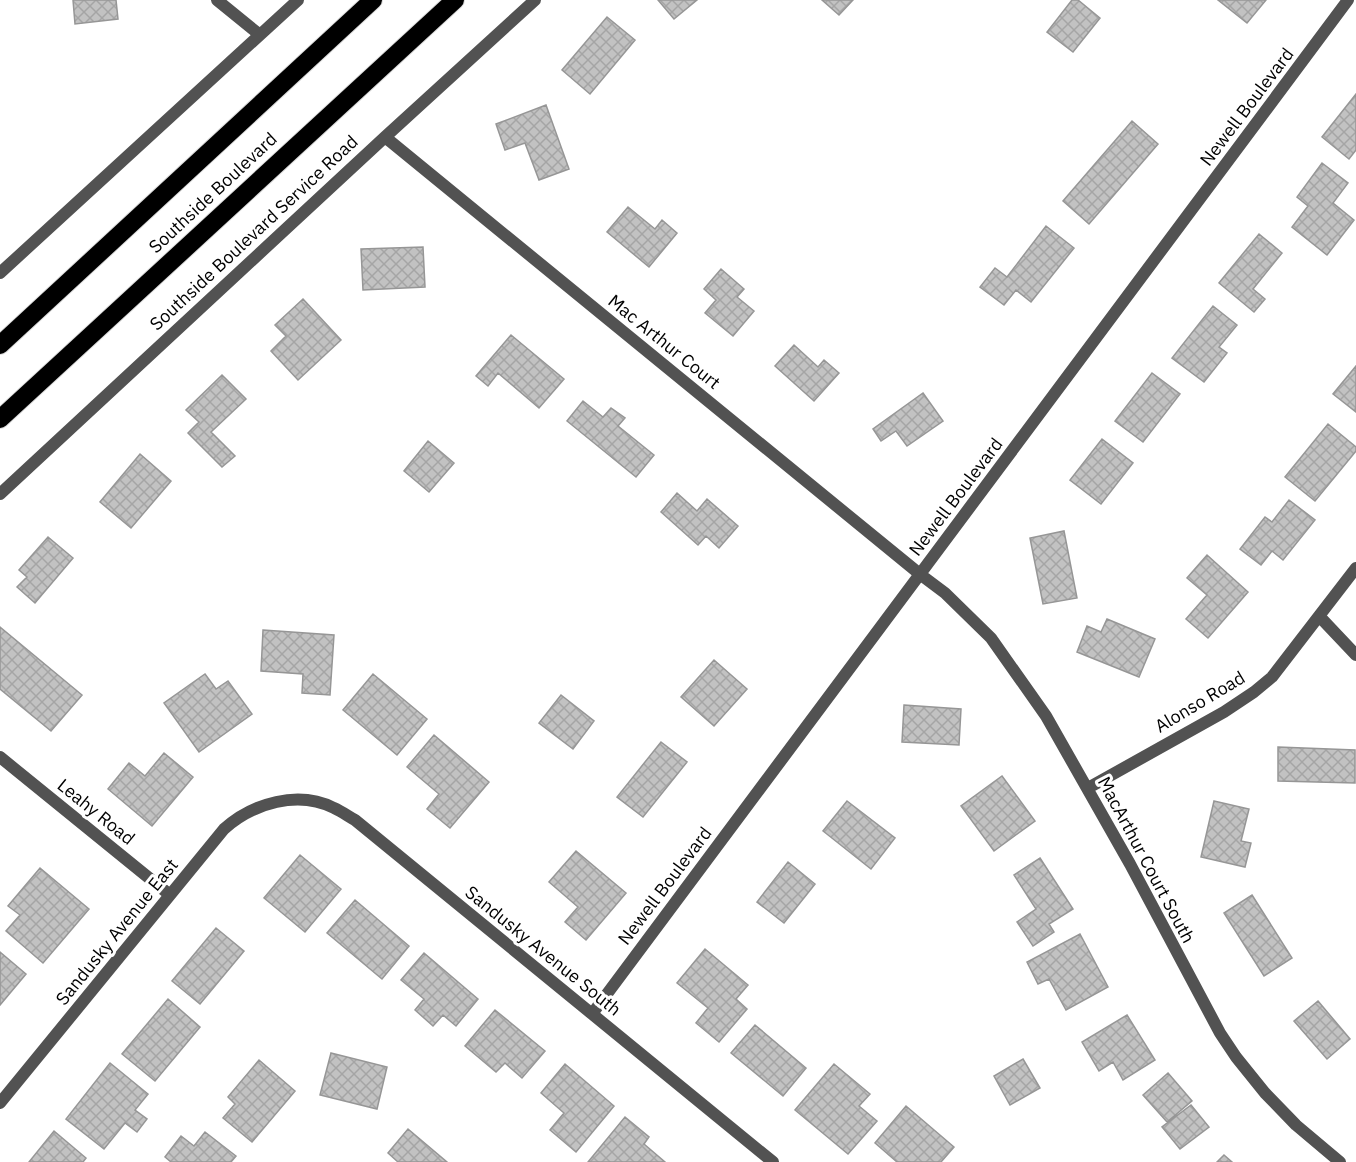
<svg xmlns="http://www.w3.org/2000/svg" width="1356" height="1162" font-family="'IBM Plex Sans',sans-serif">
	<defs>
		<pattern id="building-cross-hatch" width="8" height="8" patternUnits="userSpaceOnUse" patternTransform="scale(1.5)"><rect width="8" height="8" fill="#c2c2c2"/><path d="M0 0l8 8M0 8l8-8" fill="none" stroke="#a5a5a5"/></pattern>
	</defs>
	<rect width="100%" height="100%" fill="#fff"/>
	<path fill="url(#building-cross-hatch)" stroke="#969696" stroke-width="1.5" d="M73,0H116L118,19L75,24Z
		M658,0H697L674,19Z
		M822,0H853L839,15Z
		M1072,0H1078L1100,18L1073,52L1047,32Z
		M1218,0H1266L1247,23Z
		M607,17L635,40L590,94L562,70Z
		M1356,94V150L1349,159L1322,137Z
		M546,105L569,169L539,180L525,143L505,150L496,124Z
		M1132,121L1158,144L1089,224L1063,201Z
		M1322,163L1348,183L1333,203L1354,220L1327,255L1292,227L1308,206L1297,197Z
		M628,207L655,229L662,220L677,233L649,267L607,232Z
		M1046,226L1074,248L1031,302L1016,290L1004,305L980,287L995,268L1007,277Z
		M1259,234L1282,253L1253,289L1265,299L1254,312L1219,283Z
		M423,247L425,287L363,290L361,249Z
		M721,269L744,289L737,297L754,311L733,336L705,313L716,300L704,289Z
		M303,299L341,340L298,380L271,351L286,336L275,325Z
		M1213,306L1237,325L1219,347L1227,353L1204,382L1172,358Z
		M511,335L564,379L539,408L498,373L488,386L476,376Z
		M794,345L818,367L824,360L839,373L814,401L775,366Z
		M1356,366V412L1333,394Z
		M1152,373L1180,394L1143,442L1115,421Z
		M222,375L246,399L211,432L235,456L222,467L188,433L199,422L186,410Z
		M923,393L943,421L907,446L896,431L881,441L873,429Z
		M583,401L603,417L611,408L625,418L618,426L654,455L636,477L567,421Z
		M1328,424L1356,447V451L1315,501L1285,477Z
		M1102,439L1133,463L1101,504L1070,480Z
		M428,441L454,463L429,492L404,471Z
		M140,454L171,481L131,528L100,502Z
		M677,493L697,511L707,499L738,526L719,548L706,536L698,545L661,512Z
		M1289,500L1315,520L1283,560L1272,551L1261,565L1240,549L1265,517L1272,522Z
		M1064,531L1077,598L1043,604L1030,538Z
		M48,537L73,558L35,603L17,587L27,577L19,570Z
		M1207,555L1248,592L1208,638L1186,619L1207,595L1187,578Z
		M1107,619L1155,639L1139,677L1077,652L1087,626L1101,632Z
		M0,627L82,695L51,731L0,689Z
		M263,630L334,635L330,695L302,693L303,674L261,671Z
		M714,660L747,689L714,726L681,697Z
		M205,674L216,689L228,681L252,714L199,752L164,703Z
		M373,674L427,719L397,755L343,710Z
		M561,695L594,721L573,749L539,723Z
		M904,705L961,709L959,745L902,742Z
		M434,735L489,782L450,828L427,809L439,794L407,767Z
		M661,742L687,762L643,817L617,797Z
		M1278,747L1355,750V783L1278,781Z
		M164,753L193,777L152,826L108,789L129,763L145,776Z
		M1002,776L1035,821L994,851L961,806Z
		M847,801L895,838L871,869L823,831Z
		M1214,801L1249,809L1241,841L1251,843L1245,867L1201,857Z
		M576,851L626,893L586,940L565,922L578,907L549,882Z
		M300,855L341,889L305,932L264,898Z
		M1040,858L1073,909L1049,924L1054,932L1033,946L1017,922L1036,909L1014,875Z
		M788,862L815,884L784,923L757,902Z
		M40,868L89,909L43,963L6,931L20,915L8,906Z
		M1252,895L1292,958L1264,976L1224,913Z
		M355,900L409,946L382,979L327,933Z
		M216,928L244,951L200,1004L172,981Z
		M1080,934L1108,987L1066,1010L1049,979L1038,984L1027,962Z
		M705,949L748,985L736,999L747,1009L719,1042L696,1023L708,1008L677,983Z
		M0,952L26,974L0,1005Z
		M424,953L478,999L456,1026L443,1015L433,1026L415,1010L424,999L401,980Z
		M168,999L200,1027L155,1081L122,1054Z
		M1318,1001L1350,1039L1327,1059L1294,1021Z
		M495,1010L545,1051L522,1078L505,1063L496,1072L465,1046Z
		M1127,1015L1155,1060L1123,1080L1113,1062L1099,1071L1082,1042Z
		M755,1025L806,1068L783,1096L731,1053Z
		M331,1053L387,1067L377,1109L320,1095Z
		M1023,1059L1040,1088L1010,1105L994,1076Z
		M259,1060L295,1091L252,1142L223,1118L235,1104L228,1097Z
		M110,1063L148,1094L135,1110L147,1119L137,1132L125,1123L104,1149L66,1119Z
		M565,1064L614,1106L576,1152L550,1130L564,1113L541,1093Z
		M834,1064L870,1094L859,1106L877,1121L848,1154L795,1110Z
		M1168,1073L1192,1101L1167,1122L1143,1095Z
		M1191,1105L1209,1127L1180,1149L1162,1127Z
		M906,1106L954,1147L941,1162H897L875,1143Z
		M625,1117L649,1137L644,1144L665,1162H588Z
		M408,1129L447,1162H398L388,1153Z
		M54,1131L86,1158L83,1162H29Z
		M205,1132L236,1156L231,1162H171L165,1157L181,1136L194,1146Z
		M1224,1155L1232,1162H1217Z"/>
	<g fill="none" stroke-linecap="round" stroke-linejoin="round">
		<defs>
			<path id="highway" d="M0,345L373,0
				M0,419L455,0"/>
		</defs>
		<use href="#highway" stroke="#dbdbdb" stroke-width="20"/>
		<path stroke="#525252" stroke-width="12" d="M217,0L260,35
			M385,137L921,575L945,593L991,638L1046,716L1130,864L1220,1033L1236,1057L1265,1093L1296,1125L1340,1162
			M0,273L298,0
			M0,494L385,137L535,0
			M1320,617L1356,655
			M0,757L170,895
			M1088,788L1224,712L1254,692L1272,677L1356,568
			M592,1014L1348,0
			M0,1103L224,829C253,803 298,790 334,808C341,811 348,816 355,820L773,1162"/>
		<use href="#highway" stroke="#000" stroke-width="18"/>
	</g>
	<g text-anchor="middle" stroke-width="6" stroke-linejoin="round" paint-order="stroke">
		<g font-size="18" fill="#000" stroke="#fff">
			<text transform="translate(1247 107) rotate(-53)" y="6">Newell Boulevard</text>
			<text transform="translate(213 193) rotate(-43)" y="6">Southside Boulevard</text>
			<text transform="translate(254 233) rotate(-43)" y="6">Southside Boulevard Service Road</text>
			<text transform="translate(664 342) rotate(39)" y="6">Mac Arthur Court</text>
			<text transform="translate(956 497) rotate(-53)" y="6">Newell Boulevard</text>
			<text transform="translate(1200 702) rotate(-31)" y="6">Alonso Road</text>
			<text transform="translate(96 812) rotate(39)" y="6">Leahy Road</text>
			<text transform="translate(1146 860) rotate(62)" y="6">MacArthur Court South</text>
			<text transform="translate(665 886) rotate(-53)" y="6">Newell Boulevard</text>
			<text transform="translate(117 932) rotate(-51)" y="6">Sandusky Avenue East</text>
			<text transform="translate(543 951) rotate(39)" y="6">Sandusky Avenue South</text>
		</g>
	</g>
</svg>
